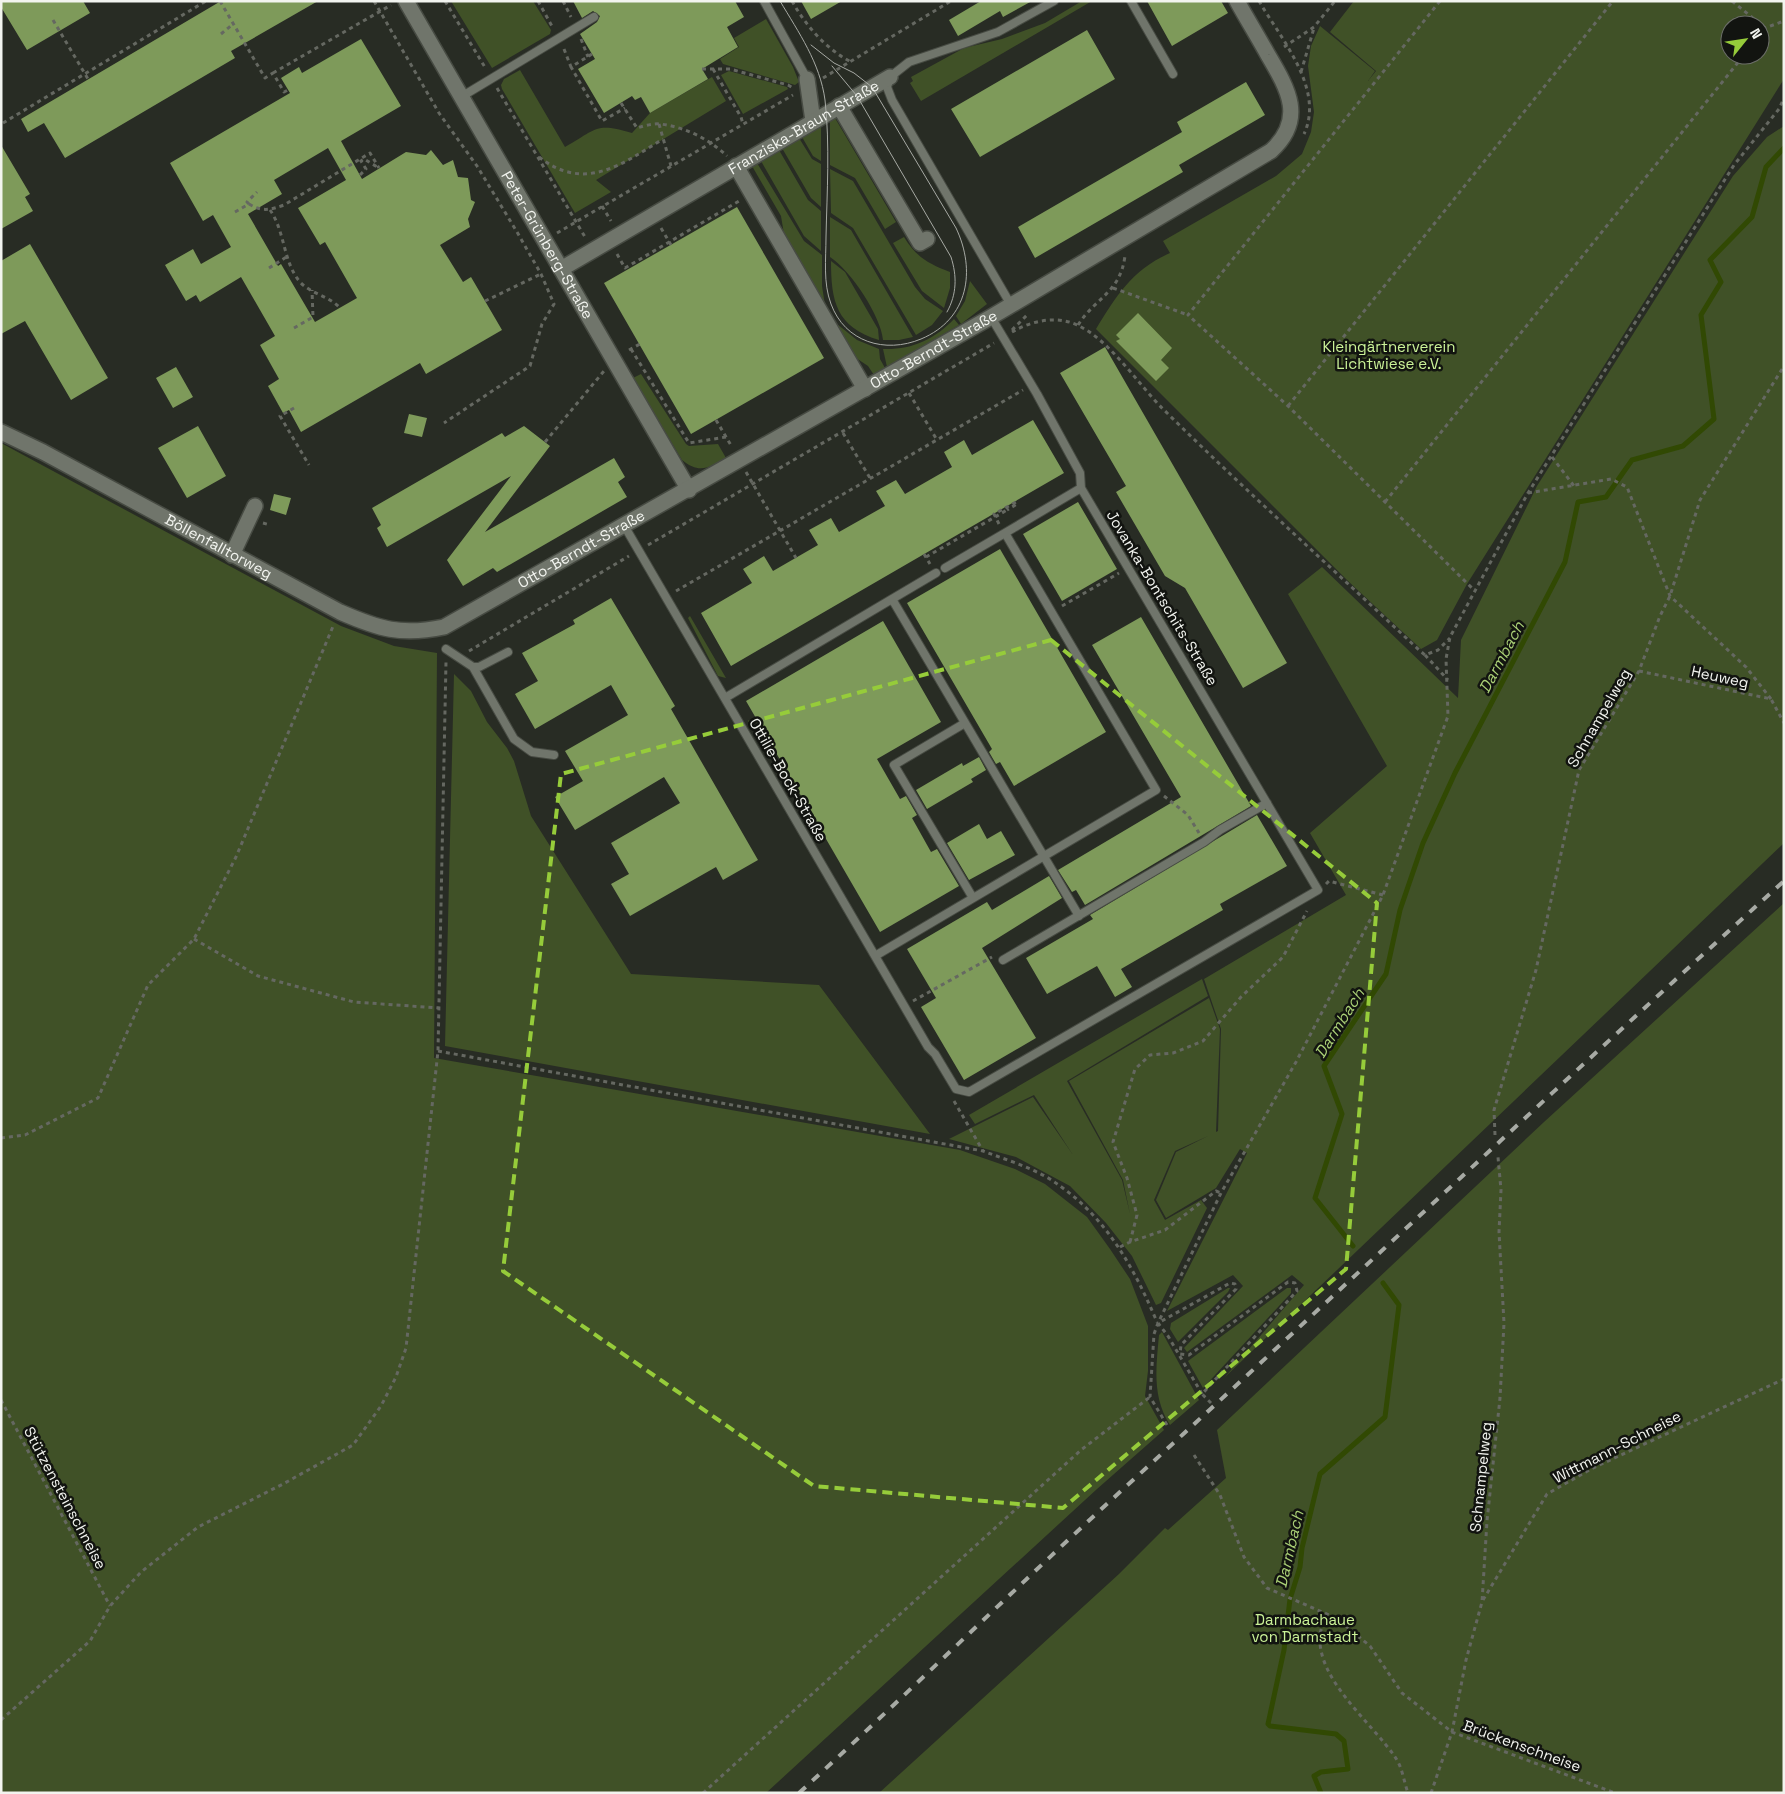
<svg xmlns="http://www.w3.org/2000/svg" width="1785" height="1794" font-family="'Space Grotesk',sans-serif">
	<rect width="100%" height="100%" fill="#282c24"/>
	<path fill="#405127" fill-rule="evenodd" d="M451,1H533L551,30L550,34L492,68Z
		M1082,1H1092L921,101L910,83L913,81L911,77L964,48L1002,39L1045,23Z
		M1354,1H1784V79L1467,584L1437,640L1421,649L1348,581L1096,329C1116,296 1133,269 1170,253L1163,241L1276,176L1302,154L1311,132L1314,112L1308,66L1311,46L1320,26L1375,71L1368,81L1376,71L1330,32ZM1730,25H1760V55H1730Z
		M766,19L793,67L799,82L795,85L723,64L720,59L739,47L734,38Z
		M520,70L565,147C597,129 595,122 632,133L650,113L712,77L726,101L596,180L611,192L575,213L502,89L501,85L504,79Z
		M729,71L787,87L788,89L743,114L721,75Z
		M835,118L896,222L885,229L855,178L830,165V120Z
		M821,125V161L813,156L802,137Z
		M1784,126V843L1225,1377L1304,1285L1292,1275L1187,1352L1184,1348L1243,1286L1233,1275L1167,1311L1247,1153L1240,1149L1216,1188L1166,1218L1156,1200L1176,1152L1208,1136L1175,1151L1154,1200L1165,1220L1201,1200L1207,1208L1161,1303L1156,1305L1132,1256L1106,1223L1070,1186L1016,1157L949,1139L1033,1097L1073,1155L1034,1095L975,1124L969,1115L1202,979L1208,996L1067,1081L1122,1180L1130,1214L1123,1180L1069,1081L1209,998L1220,1029L1216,1132L1218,1131L1221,1029L1204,979L1346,895L1310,833L1387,766L1288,594L1322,567L1458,698L1461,640L1537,486L1733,176L1767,137Z
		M799,138L812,159L821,164V207L811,198L782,148Z
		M779,150L808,200L821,211V251L804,236L761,161Z
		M757,163L804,241L822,255V286L825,305L784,234L781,216L752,166Z
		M830,169L853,181L915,287L925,299L943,311L932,325L916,335L853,228L831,213Z
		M830,217L851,230L913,337L899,340H883C881,316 851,271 830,257Z
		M904,237C916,257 929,264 950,272V288L944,308L922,291L893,243Z
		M831,261L845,272L878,329L879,340C836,327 831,301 831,261Z
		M970,281L987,304L961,324L956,316L965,301Z
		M954,319L959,325L887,367L883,349C911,350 934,340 954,319Z
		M837,324L857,340L879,349L880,359L885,368L874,375L868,366L856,358Z
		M641,374L686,444L689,446L718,444L726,458C709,468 699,474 682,460L633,378Z
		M1,443L341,626L394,646L437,653L434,1058L960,1150L1015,1169L1045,1184L1087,1217L1110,1249L1130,1279L1148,1326V1371L1145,1396L1164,1430L1097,1489L766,1793H1Z
		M690,616L726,678L718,676L688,618Z
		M454,674L471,691L487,722L507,748L514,761L531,816L631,974L819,985L930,1134L445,1046Z
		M1784,903V1793H879L1119,1574L1165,1528L1168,1530L1226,1478L1217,1430L1544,1122Z
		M1228,1288H1230L1228,1292L1178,1342L1170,1329L1171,1323Z
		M1287,1288H1291V1293L1203,1388L1188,1361Z
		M1162,1332L1199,1400L1170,1425C1152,1397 1156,1368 1159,1335Z"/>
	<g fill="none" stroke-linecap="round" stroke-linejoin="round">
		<path stroke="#314903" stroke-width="5" d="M1353,1246L1315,1198L1342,1114L1324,1066L1386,974L1400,910L1423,843L1455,773L1565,562L1578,502L1606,497L1632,460L1683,446L1714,419L1701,315L1721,282L1710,260L1752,217L1766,167L1784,148
			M1321,1793L1314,1776L1321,1772L1348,1769L1344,1741L1336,1734L1270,1726L1268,1724L1284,1650L1290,1599L1300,1567L1302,1548L1320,1474L1385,1417L1399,1305L1383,1283"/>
	</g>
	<path fill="#7e9a5a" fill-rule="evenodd" d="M1,1H83L90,13L27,50L1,7Z
		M221,1H318L231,51L235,58L65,158L44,123L28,132L21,119Z
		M573,1H735L744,17L727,27L738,47L702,69L708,79L650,113L641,97L635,100L632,96L604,113L578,69L595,59L580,34L597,22L600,16L593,11L582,18Z
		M801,1H842L811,19Z
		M981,1H1032L1003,17L1000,11L958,36L949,20Z
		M1147,1H1221L1228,13L1172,46Z
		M1087,30L1115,79L980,157L951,109Z
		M361,39L401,106L341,141L362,179L406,152L426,155L431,150L443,165L453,160L458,177L468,178L471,200L475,202L468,219L470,227L440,245L463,282L471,277L502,330L426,374L420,363L301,432L289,410L283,413L268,386L279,379L260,345L275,336L241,277L200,302L196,295L186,301L165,265L193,249L201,264L231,247L213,215L203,221L170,163L290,93L281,78L299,67L302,73ZM328,148L346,180L298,208L320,245L325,242L357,298L315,322L281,264L278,266L248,214L282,194L274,180Z
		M1246,82L1265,115L1179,165L1183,172L1035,258L1018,227L1182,132L1177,122Z
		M1,145L30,194L25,197L33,211L1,229Z
		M737,207L824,358L691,434L604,283Z
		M30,244L108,378L71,400L25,321L1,334V261Z
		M1138,313L1172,348L1161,360L1169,368L1156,381L1116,341L1120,339L1116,335Z
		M1105,347L1287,663L1243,688L1185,588L1165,576L1116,492L1126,486L1060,373Z
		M176,367L193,397L173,408L156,378Z
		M409,414L427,418L422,437L404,433Z
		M1033,420L1064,473L731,666L701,613L752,583L743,569L764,556L773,571L818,545L809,530L831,518L839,532L885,506L876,491L896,480L905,494L952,467L944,452L964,440L972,455Z
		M198,426L226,476L187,498L158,448Z
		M524,426L550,446L485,532L614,458L625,477L618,482L627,497L497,572L493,568L463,586L447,560L511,476L387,547L377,528L381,525L372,508L502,433L505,437Z
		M274,494L291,498L286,515L270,510Z
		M1078,502L1117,569L1062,601L1023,534Z
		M1000,549L1106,732L1014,786L1000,762L996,764L989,752L992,749L907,603Z
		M611,598L675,706L671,709L758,860L723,880L716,867L630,916L611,884L629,874L611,843L680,803L664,777L575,830L555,797L583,781L565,751L628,715L611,685L535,729L515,694L538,681L522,653L575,624L573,620Z
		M1141,617L1251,806L1085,905L1076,890L1072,892L1058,870L1181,797L1092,645Z
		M883,621L941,722L877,759L900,799L906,796L917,815L912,818L931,852L937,849L959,886L880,932L746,701Z
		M979,757L986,770L971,779L973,782L927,809L916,790L962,763L963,766Z
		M1257,815L1287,866L1220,904L1223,910L1121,969L1132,987L1115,997L1097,966L1047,994L1026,958L1093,919L1090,915Z
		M979,824L987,839L1001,831L1015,855L969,880L947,843Z
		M1049,876L1062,898L982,948L1036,1038L964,1080L921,1007L936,998L907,949L987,902L992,910Z"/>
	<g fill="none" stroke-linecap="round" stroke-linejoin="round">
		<defs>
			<path id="lane" d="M764,1L807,79
				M1131,1L1173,74
				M461,97L594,17
				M1011,305L892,100L887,87L890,77L909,62L998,32L1054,1
				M625,527L928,1047L935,1054L956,1089L969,1092L1318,890L1081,488L1080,473L1037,394L991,317
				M945,568L1005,533
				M892,599L936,573
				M446,649L473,667H479L508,652
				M473,667L514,739L532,752L554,755
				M725,698L892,599L1079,916
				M965,723L894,765L973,898
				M875,956L1156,790L1005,533L1081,488
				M1003,960L1204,842L1220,830L1267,803"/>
			<g id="street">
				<path id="s1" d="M406,1L689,490"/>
				<path d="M807,79L813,121"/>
				<path d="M839,106L920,243L927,239"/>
				<path d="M736,166L865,389"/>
				<path id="s2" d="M561,269L890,77"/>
				<path id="s3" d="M1,432L43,452L340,612C379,629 401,636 444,627L991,317L1271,151C1306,119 1288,89 1268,55C1258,37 1247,19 1237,1"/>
				<path d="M232,555L255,506"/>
			</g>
		</defs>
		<use href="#lane" stroke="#474b43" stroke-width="10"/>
		<use href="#street" stroke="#474b43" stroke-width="18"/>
		<path stroke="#656861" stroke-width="3" stroke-dasharray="4 4" stroke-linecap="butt" d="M220,1L265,78L273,73L284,92L288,90
			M374,1L439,113L477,166L517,232L541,274L554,304L542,324L530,366L444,423
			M445,1L486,69
			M538,1L553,28
			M563,1L571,17
			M792,1C806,26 825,48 851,62
			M1259,1C1281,39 1325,89 1304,134
			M1440,1L1188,315L1288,406L1475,591
			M1732,1L1765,28L1784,21
			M53,20L88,79
			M221,34L233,24
			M1760,35L1765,28
			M581,39L588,57
			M1284,47L1314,27L1335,1
			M564,49L571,67
			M592,54L571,67L602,121L625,108
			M702,69H730L788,85L793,88
			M713,69L741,117L743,124
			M1301,72L1314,28
			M273,73L391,5
			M823,78L951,1
			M497,88L585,237
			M621,103L637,128C644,126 653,123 660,124C685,127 709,139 727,156
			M3,123L206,1
			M659,124L671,166
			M539,157C585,193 622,164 663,139
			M360,175L366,169L361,161L364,159L379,168
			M249,204C262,212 270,210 284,205L370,153L379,168
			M249,204L247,202L257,192
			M602,206L611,221
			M270,210C285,231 283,262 300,282C311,294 329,296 340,308
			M235,212L249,204
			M661,228L671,245
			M557,233L793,95
			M617,254L625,268L739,201
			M269,268L288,256
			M1113,288L1188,315
			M485,301L541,274
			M1078,325C1096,297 1120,293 1125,256
			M294,328L313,317L312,290
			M1012,330L1027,315
			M1012,332C1031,321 1056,315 1077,325C1110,340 1138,384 1163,409C1247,492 1334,570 1419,650L1425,655L1438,650L1450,638
			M631,349L689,443L726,437
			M629,350L640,344
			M909,393L937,440
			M1288,406L1613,1
			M294,408L280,416L309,465
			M716,420L732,447
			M843,433L870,478
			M545,442L604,371
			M1552,457L1574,486
			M746,472L796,558
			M1528,493L1611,479L1627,487L1670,596L1746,667L1771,699
			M1385,502L1744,55
			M263,523L270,525
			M999,524L994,514L1016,502L1017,504L1007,510
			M648,545L994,343
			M924,554L930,564
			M676,591L1023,390
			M1062,606L1119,573
			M469,651L629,556
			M1425,655L1448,680
			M1639,671L1771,699L1784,723
			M1164,796L1188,815L1199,833
			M1326,884L1329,881L1383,895
			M194,939L258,976L354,1002L439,1008
			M913,1001L992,957
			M438,1051L983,1151C1009,1161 1038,1169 1060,1186C1108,1220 1135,1270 1157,1322
			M954,1101L983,1151
			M1495,1135L1494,1110L1536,970L1579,770L1639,671L1660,616L1670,596L1700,500L1784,366
			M1,1138L25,1135L98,1098L148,985L194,939L236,857L334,624
			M1130,1242L1137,1215L1127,1178L1113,1142L1135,1069L1150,1055L1173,1053L1203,1041L1241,997L1283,957L1307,911
			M1120,1247L1130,1242L1165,1230L1216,1191L1221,1193
			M1202,1394L1168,1336L1158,1323L1230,1283L1235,1284L1236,1289L1181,1345L1180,1354L1189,1355L1288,1282L1295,1283L1297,1291L1202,1394L1211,1403
			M1,1400L110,1606
			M1167,1425L1150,1397L1154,1334L1158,1323L1221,1193L1296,1062L1383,895L1448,716L1446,659L1450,637L1528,493L1734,165L1779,109L1784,98
			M1194,1455L1220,1495L1244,1557L1267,1588L1336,1618L1370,1646L1402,1693L1452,1732L1615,1793
			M1483,1600L1547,1494L1591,1469L1784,1379
			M1327,1614C1325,1621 1320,1629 1320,1636C1317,1680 1372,1723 1395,1757C1402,1766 1404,1782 1408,1793
			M1,1720L90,1641L110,1606L141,1572L198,1527L283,1484L353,1445L381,1406L396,1377L406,1348L438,1051L446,662
			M703,1793L1081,1450L1150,1397
			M1431,1793L1452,1732L1466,1660L1482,1602L1487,1521L1500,1398L1504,1323L1499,1232L1501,1190L1498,1157"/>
		<use href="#lane" stroke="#70756b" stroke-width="8"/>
		<use href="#street" stroke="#70756b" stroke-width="15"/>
		<path stroke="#a7aaa4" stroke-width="1" d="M780,1C799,33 820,63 825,100C830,145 827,192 826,237C826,259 823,283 831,304C845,342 885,354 921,339C969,319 976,270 956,228L872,87L854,73L834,63L811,45
			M832,66L857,96L951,257C957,276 957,294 947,312"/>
		<path stroke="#a7aaa4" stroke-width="4" stroke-dasharray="9 9" stroke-linecap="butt" d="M799,1793C904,1697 1005,1598 1109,1502C1335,1296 1557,1086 1784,881"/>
		<path stroke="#656861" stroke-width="3" stroke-dasharray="4 4" stroke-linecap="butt" d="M926,557L1007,510"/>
	</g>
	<path fill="none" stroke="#96cc3a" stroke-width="4" stroke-dasharray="10 6" stroke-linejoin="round" d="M1051,640L1377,903L1346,1269L1063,1508L814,1486L503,1271L561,774Z"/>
	<g text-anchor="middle" stroke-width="5" stroke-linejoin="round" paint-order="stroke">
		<g font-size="15" fill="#f2f4ef" stroke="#121410">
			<text dy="5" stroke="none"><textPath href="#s2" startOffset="281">Franziska-Braun-Straße</textPath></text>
			<text dy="5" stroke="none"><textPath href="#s1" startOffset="282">Peter-Grünberg-Straße</textPath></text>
			<text dy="5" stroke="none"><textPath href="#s3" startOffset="1054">Otto-Berndt-Straße</textPath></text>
			<text dy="5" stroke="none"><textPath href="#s3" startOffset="246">Böllenfalltorweg</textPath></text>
			<text dy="5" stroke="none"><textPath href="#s3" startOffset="649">Otto-Berndt-Straße</textPath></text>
			<text transform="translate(1162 598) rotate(59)" y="5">Jovanka-Bontschits-Straße</text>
			<text transform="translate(1720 677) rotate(12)" y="5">Heuweg</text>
			<text transform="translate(1599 718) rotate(-60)" y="5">Schnampelweg</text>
			<text transform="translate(788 780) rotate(60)" y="5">Ottilie-Bock-Straße</text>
			<text transform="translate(1617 1447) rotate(-27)" y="5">Wittmann-Schneise</text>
			<text transform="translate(1481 1477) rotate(-84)" y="5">Schnampelweg</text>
			<text transform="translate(65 1498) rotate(62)" y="5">Stützensteinschneise</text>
			<text transform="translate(1522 1746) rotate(20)" y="5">Brückenschneise</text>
		</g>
		<g font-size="15" fill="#cbf398" stroke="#121410">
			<text x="1389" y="352">Kleingärtnerverein<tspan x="1389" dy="17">Lichtwiese e.V.</tspan></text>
			<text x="1305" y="1625">Darmbachaue<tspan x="1305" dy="17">von Darmstadt</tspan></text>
		</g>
		<g font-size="16" font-style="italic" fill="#aad076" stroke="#121410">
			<text transform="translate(1501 657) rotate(-62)" y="6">Darmbach</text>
			<text transform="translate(1339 1023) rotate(-58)" y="6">Darmbach</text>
			<text transform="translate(1289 1549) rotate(-77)" y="6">Darmbach</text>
		</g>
	</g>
	<rect width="1785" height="1794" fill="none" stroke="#f2f4ef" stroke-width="5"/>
	<g transform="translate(1745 40) rotate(60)"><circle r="24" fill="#121410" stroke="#6c6e69"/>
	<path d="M0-4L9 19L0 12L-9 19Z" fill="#96cc3a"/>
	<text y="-8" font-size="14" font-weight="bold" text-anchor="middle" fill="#f2f4ef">N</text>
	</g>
</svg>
